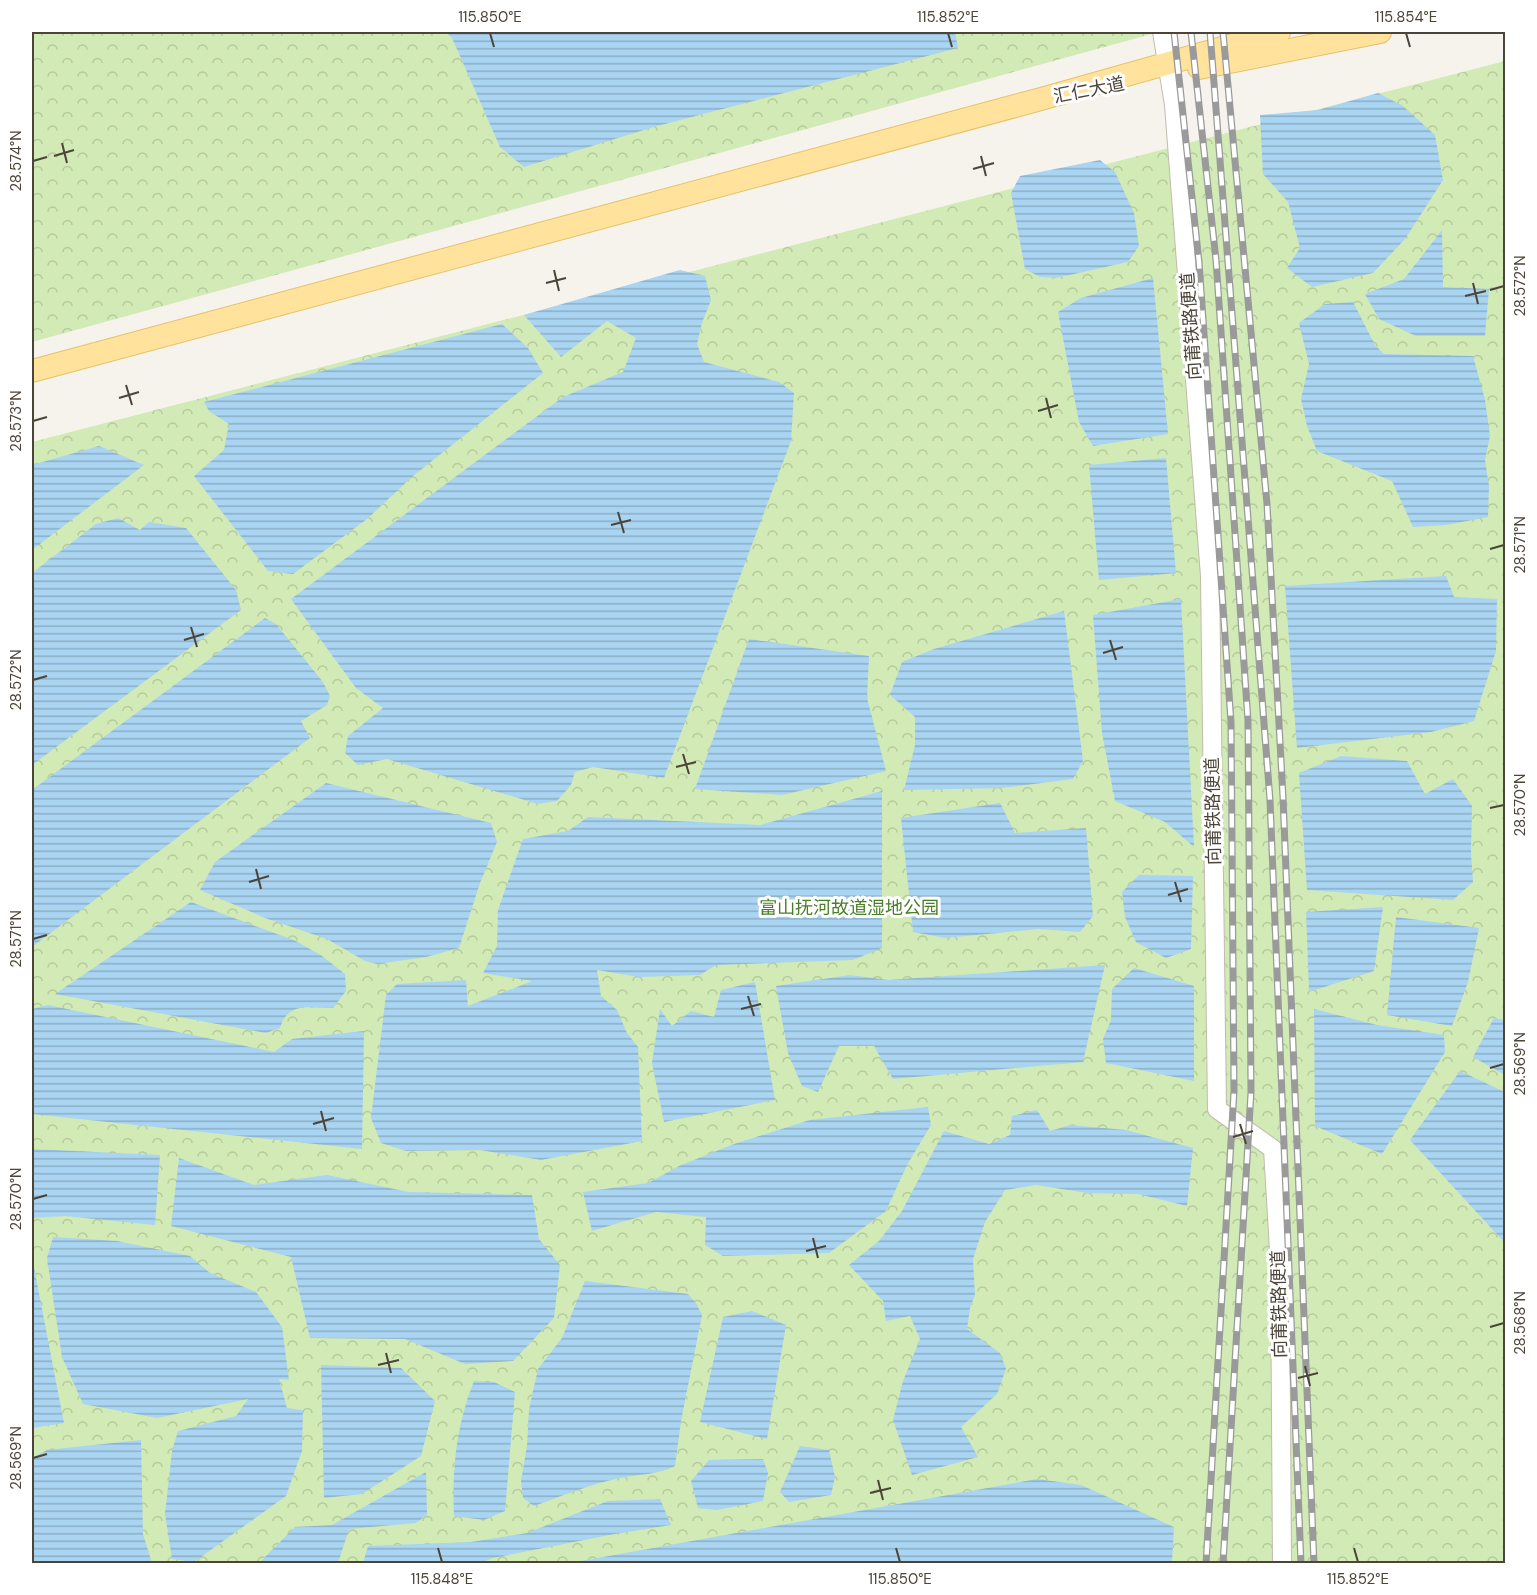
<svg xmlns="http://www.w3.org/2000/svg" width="1537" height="1595" font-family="'DM Sans','Noto Sans SC',sans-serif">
	<defs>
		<pattern id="park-crowns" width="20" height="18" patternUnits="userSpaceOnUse" patternTransform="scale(1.5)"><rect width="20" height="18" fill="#d2eab5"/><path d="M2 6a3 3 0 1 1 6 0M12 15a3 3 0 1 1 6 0" fill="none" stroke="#b6ca9c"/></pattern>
		<pattern id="water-rules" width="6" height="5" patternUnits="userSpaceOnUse" patternTransform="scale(1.5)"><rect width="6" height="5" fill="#a9d4f2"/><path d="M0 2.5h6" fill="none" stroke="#8caec5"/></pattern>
	</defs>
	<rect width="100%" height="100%" fill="#f6f3ec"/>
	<path fill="url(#park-crowns)" d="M32,32H1159L32,342Z
		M1505,61V1563H32V442Z"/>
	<path fill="url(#water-rules)" d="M446,32H955L958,48L657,126L524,167L500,147L452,38Z
		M1378,93L1403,106L1435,135L1443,180L1405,239L1373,273L1312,287L1287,268L1300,248L1288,202L1263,174L1260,115L1318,110Z
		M1100,160L1115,172L1134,213L1139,246L1128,262L1056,278L1040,277L1025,269L1011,193L1020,176Z
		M1442,230L1443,287L1489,289L1485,336H1416L1379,319L1365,294L1404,279Z
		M680,270L705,276L711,300L702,323L697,344L704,362L779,382L794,393L791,441L664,778L593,767L575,772L571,785L557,801L538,804L387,759L358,765L345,753L348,736L383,708L356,688L291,599L563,397L623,372L636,338L607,321L561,357L524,315Z
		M1153,278L1168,434L1093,446L1079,422L1058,312L1081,298Z
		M1353,302L1375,345L1384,354L1473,356L1485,400L1490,436L1485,460L1489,486L1488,517L1446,525L1413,527L1392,481L1317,451L1307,426L1301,399L1309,364L1299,323L1325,304Z
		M502,324L528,348L543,373L413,476L367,519L293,574L268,571L194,476L224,450L229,424L209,411L204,402Z
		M99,446L144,465L32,550V465Z
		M1166,458L1176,573L1099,580L1089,465Z
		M118,518L140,530L149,522L186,528L236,590L241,610L32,765V573L96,524Z
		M1446,576L1454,597L1497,599L1496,651L1474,721L1431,732L1297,748L1285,586Z
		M1181,599L1194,847L1165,822L1115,801L1102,733L1093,615Z
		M1064,611L1083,761L1073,779L1002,788L904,790L915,745V717L890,695L902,662L934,649Z
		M265,618L276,624L323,682L330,696L327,705L301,721L310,738L32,947V790Z
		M749,639L869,656L867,698L886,771L782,795L695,789Z
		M1341,756L1407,761L1425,794L1453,779L1472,806L1471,853L1473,882L1453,900L1307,890L1299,773Z
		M326,783L491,823L497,842L480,883L459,948L426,957L377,964L365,961L327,939L265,918L200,890L215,862Z
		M882,791V948L853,960L716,965L700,975L639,977L597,970L601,996L617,1010L627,1033L638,1047L642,1141L541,1160L480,1150L406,1151L381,1143L371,1118L386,995L397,984L466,980L468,1006L532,981L483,973L497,946L498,910L523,839L568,831L588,817L760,825Z
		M1000,803L1015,833L1086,828L1093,916L1080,932L1039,929L945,938L913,932L901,818Z
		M1139,875L1193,876L1191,949L1166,958L1136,942L1125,917L1122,892Z
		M191,902L296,941L322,956L345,974L346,991L333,1008C309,1008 288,1001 280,1028L266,1033L55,994Z
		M1383,907L1374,971L1309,992L1306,912Z
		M1396,917L1479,928L1468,982L1452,1026L1387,1015Z
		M1105,965L1083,1062L893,1079L874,1046H839L818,1092L802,1086L788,1053L776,986L850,975L888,980Z
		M1134,968L1194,986V1081L1106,1063L1103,1039L1111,1020L1112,989Z
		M755,982L775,1100L664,1122L652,1063L660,1009L672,1026L691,1011L714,1017L721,990Z
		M48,1005L274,1052L292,1039L364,1031L362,1149L32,1114V1009Z
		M1314,1009L1377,1025L1444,1035L1445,1052L1382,1154L1315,1126Z
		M1494,1018L1505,1020V1075L1473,1057Z
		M1460,1071L1505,1092V1243L1410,1140Z
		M928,1107L931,1125L907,1165L886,1211L829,1253L723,1256L705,1245L706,1217L656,1212L592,1231L583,1192L648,1183L679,1166L734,1144L810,1120Z
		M1037,1110L1050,1131L1070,1125L1126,1130L1193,1148L1187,1206L1138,1194L1087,1193L1036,1185L1005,1190L985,1222L973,1259L975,1295L970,1308L967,1329L1000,1353L1006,1369L997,1394L961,1427L978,1457L912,1475L893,1420L903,1381L920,1339L910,1316L886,1321L883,1301L849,1265L879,1241L902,1211L944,1131L989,1144L1010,1135L1012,1116Z
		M32,1149L160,1155L155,1225L65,1216L32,1218Z
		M179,1158L254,1185L327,1175L409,1192L532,1195L539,1239L560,1265L554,1318L513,1361L465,1364L405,1339L310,1338L291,1257L171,1226Z
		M53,1237L117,1241L190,1256L210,1273L256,1292L282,1327L289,1380L279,1379L287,1408L303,1410L302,1451L286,1496L194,1562L172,1559L165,1514L172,1451L178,1431L236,1416L248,1399L157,1418L83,1404L62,1357L47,1258Z
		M32,1257L64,1423L32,1428Z
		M585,1281L688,1294L696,1303L702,1315L681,1421L675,1466C657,1475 639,1474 620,1478C591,1484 562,1496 534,1506L523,1498L521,1481L527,1446L529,1409L538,1369L562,1338Z
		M752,1311L786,1325L767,1439L700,1422L723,1317Z
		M321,1365L401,1368L435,1401L421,1456L362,1494L324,1498Z
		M474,1381L494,1382L515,1392L505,1511L484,1520L454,1516C452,1469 456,1426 474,1381Z
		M141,1440L143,1534L152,1563H32V1458L47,1450Z
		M800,1446L829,1450L835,1477L831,1495L789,1502L780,1492Z
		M763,1459L768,1473L763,1501L717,1510L698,1508L691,1481L709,1460Z
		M426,1472L427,1515L416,1523L349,1529L338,1563H259L295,1527L332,1525Z
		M1037,1479L1081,1485L1174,1527L1172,1563H570Z
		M660,1499L671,1525L615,1534L493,1558L480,1563H363L368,1546L471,1542L527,1533L608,1501Z"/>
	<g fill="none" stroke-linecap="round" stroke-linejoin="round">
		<defs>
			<path id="minor" d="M1162,32L1174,105L1210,576L1217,1109L1273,1149L1280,1267L1282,1564"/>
			<path id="major" d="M1199,68L1380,32
				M32,371L1041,99L1279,32"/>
		</defs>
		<use href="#minor" stroke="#c2bbae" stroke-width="20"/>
		<use href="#major" stroke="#e6c16a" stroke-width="24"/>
		<use href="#minor" stroke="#fff" stroke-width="18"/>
		<use href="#major" stroke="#ffe39c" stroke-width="22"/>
		<defs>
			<path id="rail" d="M1174,32L1199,262L1231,722L1234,1091L1206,1564
				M1191,32L1216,260L1248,721L1251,1092L1223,1564
				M1210,32L1270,800L1301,1564
				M1223,32L1267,504L1283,797L1314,1564"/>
		</defs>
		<use href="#rail" stroke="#9a9a9a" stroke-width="7"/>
		<use href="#rail" stroke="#fff" stroke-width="4.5" stroke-dasharray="14" stroke-linecap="butt"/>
	</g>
	<path fill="none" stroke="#4b4439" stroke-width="2" d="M490,33L494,47M948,33L952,47M1406,33L1410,47M62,143L67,163M54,156L74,150M981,156L986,176M33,161L47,157M973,169L994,163M554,270L559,291M546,283L566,278M1473,283L1478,304M1490,290L1504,286M1465,296L1486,291M126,385L132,405M119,398L139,392M1046,398L1051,418M1038,411L1058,405M33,421L47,417M618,512L624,533M611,525L631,520M1490,549L1504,545M191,627L197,647M184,640L204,634M1110,640L1116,660M1103,653L1123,647M33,680L47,676M683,754L689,774M676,767L696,762M1490,808L1504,805M256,869L261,889M249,882L269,876M1175,882L1181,902M1168,895L1188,889M33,939L47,935M748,996L754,1016M741,1009L761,1004M1490,1068L1504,1064M321,1111L326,1131M313,1124L334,1118M1240,1124L1246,1144M1233,1137L1253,1131M33,1199L47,1195M813,1238L818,1258M806,1251L826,1246M1490,1327L1504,1323M386,1353L391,1373M378,1365L399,1360M1305,1366L1310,1386M1298,1378L1318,1373M33,1458L47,1454M878,1480L883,1500M870,1493L891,1488M438,1548L442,1562M896,1548L900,1562M1354,1548L1358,1562"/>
	<g text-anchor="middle" stroke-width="6" stroke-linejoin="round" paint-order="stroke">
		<g font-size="18" fill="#4b4439" stroke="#fff">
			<text transform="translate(1089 90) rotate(-11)" y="6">汇仁大道</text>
			<text transform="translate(1191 326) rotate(-94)" y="6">向莆铁路便道</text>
			<text transform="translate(1213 811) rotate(-91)" y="6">向莆铁路便道</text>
			<text transform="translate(1279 1304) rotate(-91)" y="6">向莆铁路便道</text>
		</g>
		<g font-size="18" fill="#4a7f2a" stroke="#fff">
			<text x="849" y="914">富山抚河故道湿地公园</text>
		</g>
	</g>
	<rect width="1537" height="1595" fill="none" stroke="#ffffff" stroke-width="66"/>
	<rect x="33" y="33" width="1471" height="1529" fill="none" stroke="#4b4439" stroke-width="2"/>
	<g font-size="15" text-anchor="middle" fill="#4b4439">
		<text x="490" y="22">115.850°E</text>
		<text x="948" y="22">115.852°E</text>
		<text x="1406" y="22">115.854°E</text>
		<text transform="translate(16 161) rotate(-90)" y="5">28.574°N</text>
		<text transform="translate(1520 286) rotate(-90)" y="5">28.572°N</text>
		<text transform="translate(16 421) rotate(-90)" y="5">28.573°N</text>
		<text transform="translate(1520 545) rotate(-90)" y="5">28.571°N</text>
		<text transform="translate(16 680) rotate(-90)" y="5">28.572°N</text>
		<text transform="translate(1520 805) rotate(-90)" y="5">28.570°N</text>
		<text transform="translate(16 939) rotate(-90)" y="5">28.571°N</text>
		<text transform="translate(1520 1064) rotate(-90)" y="5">28.569°N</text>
		<text transform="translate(16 1199) rotate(-90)" y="5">28.570°N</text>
		<text transform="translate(1520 1323) rotate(-90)" y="5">28.568°N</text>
		<text transform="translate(16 1458) rotate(-90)" y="5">28.569°N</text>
		<text x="442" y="1584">115.848°E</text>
		<text x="900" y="1584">115.850°E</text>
		<text x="1358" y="1584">115.852°E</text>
	</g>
</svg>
